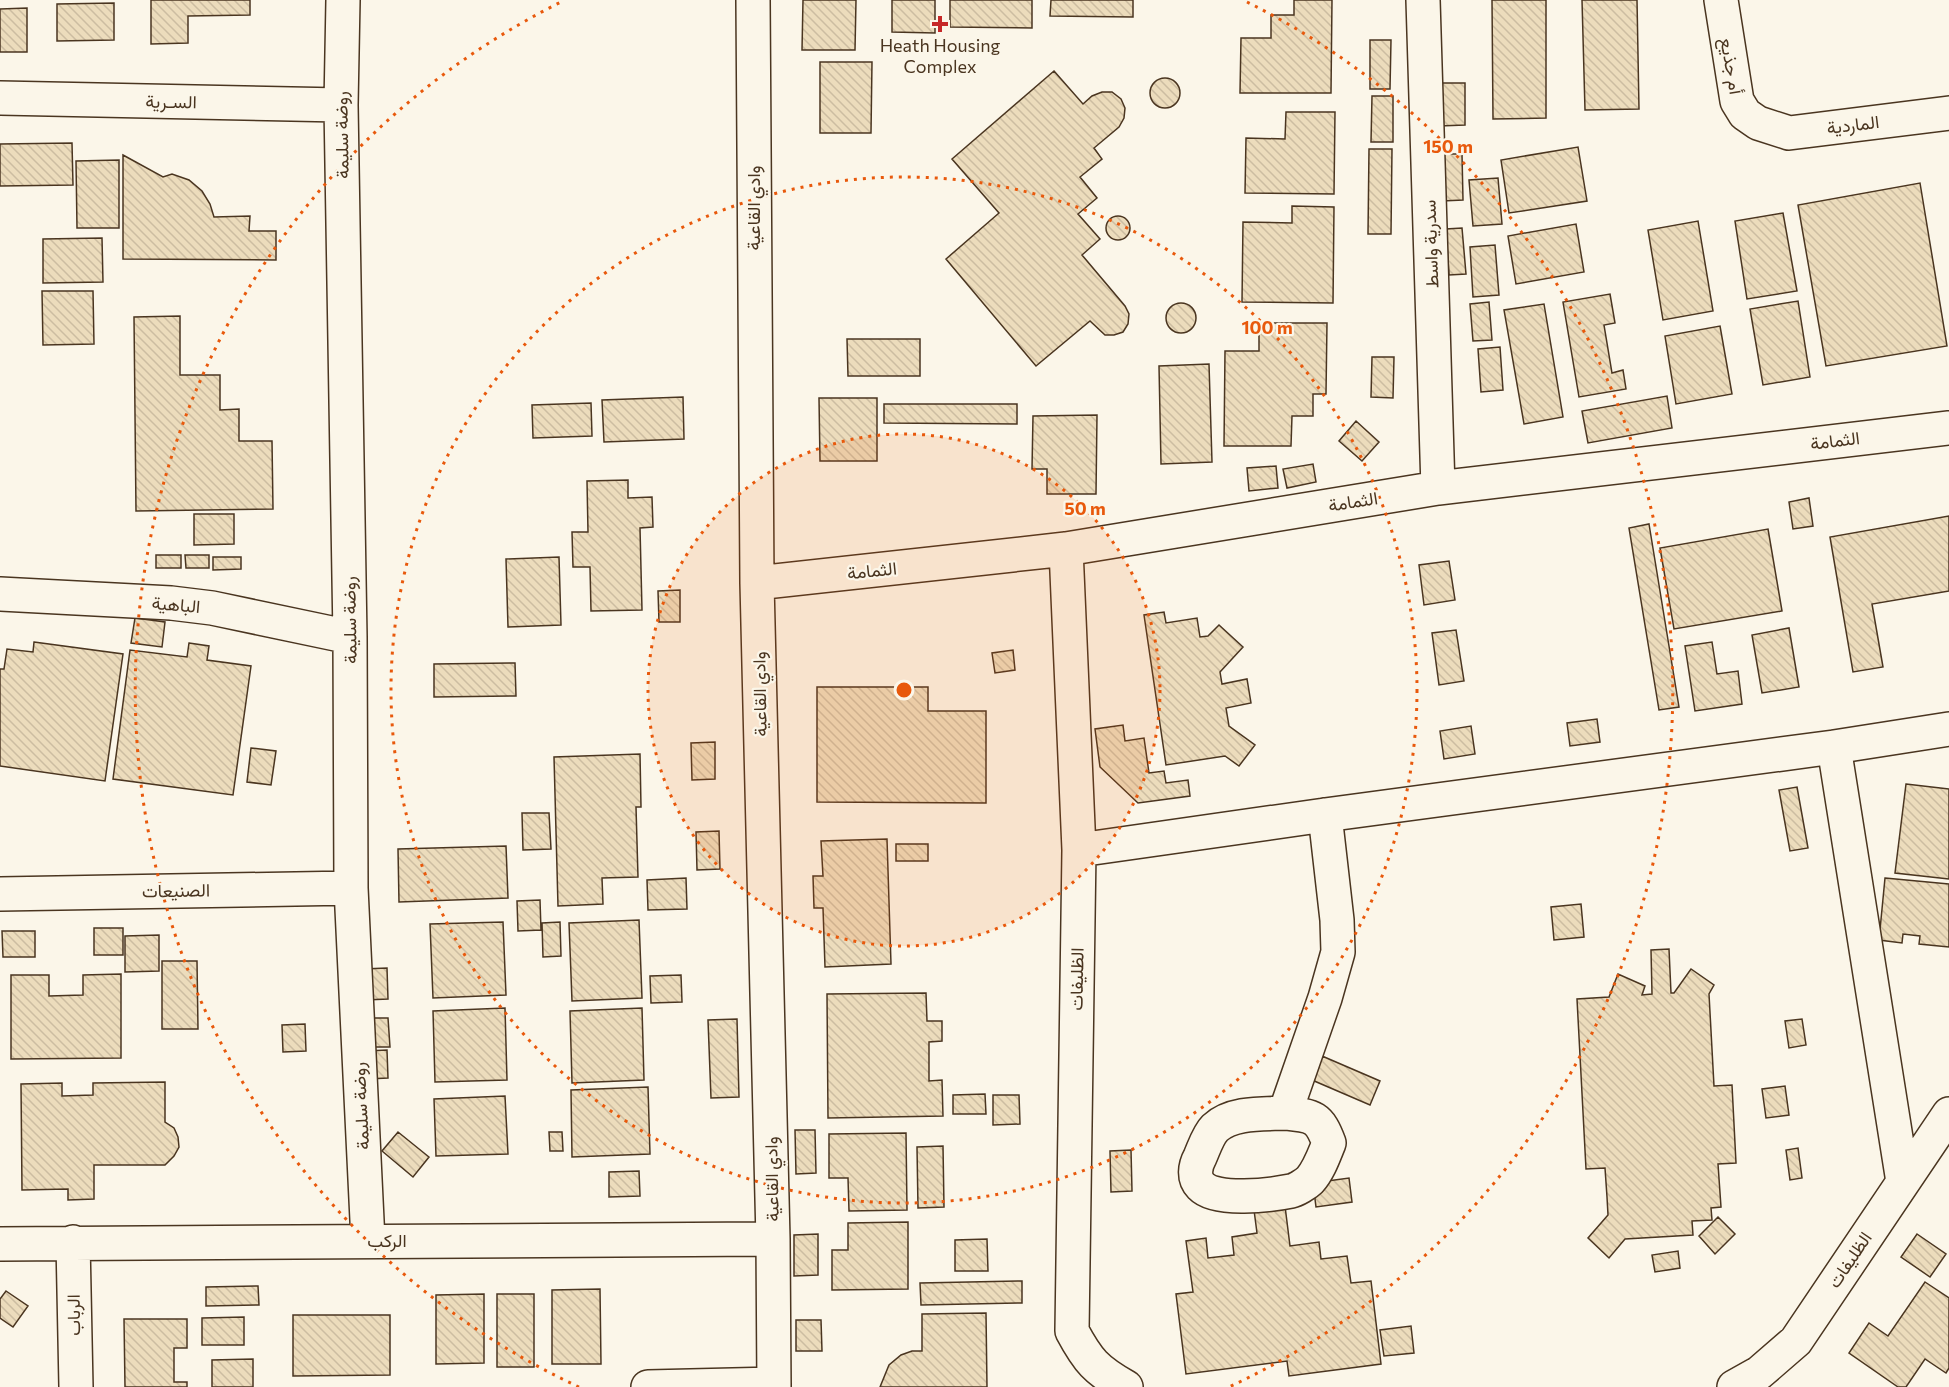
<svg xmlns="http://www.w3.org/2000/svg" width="1949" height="1387" font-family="Commissioner,Vazirmatn,sans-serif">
	<defs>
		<pattern id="building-back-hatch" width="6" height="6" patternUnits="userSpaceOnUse" patternTransform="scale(1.5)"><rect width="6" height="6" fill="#ecdcbc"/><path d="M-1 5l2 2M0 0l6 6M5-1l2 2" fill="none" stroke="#ccbda1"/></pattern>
	</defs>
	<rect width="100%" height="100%" fill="#fbf6e9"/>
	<path fill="url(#building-back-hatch)" stroke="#4a3520" stroke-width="1.5" d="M151,0H250V15L188,16V43L151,44Z
		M803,0H856L855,50H802Z
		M892,0H935V33L892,32Z
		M950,0H1032V28L950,27Z
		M1051,0H1133V17L1050,16Z
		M1294,0H1332L1331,93H1240L1241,38H1271V15H1294Z
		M1492,0H1546V118L1493,119Z
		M1582,0H1637L1639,109L1585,110Z
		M114,3V40L57,41V4Z
		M27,8V52H0V9Z
		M1370,40H1391L1390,89H1370Z
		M820,62H872L871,133H820Z
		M1054,71L1083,104L1092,96L1102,92H1112L1121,99L1125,108L1124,118L1119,127L1094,148L1102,159L1080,177L1097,198L1078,214L1100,239L1082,255L1125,306L1129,314L1128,324L1123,332L1114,335H1105L1090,321L1036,366L946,259L999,213L952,159Z
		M1150 93a15 15 0 1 1 30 0a15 15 0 1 1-30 0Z
		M1438,83H1465V125L1439,126Z
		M1372,96H1393V142H1371Z
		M1286,112H1335L1334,194L1245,193L1246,138L1285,139Z
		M72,143L73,185L0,186V144Z
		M1578,147L1587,201L1509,213L1501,160Z
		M1369,149H1392L1391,234H1368Z
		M1442,154H1462L1463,200L1442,201Z
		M123,155L163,177L172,174L189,180L202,191L210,204L214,217L250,216L249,231H276V260L123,259Z
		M119,160V228H77L76,161Z
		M1498,178L1502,224L1473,226L1469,180Z
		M1920,183L1947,346L1826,366L1798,205Z
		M1292,206L1334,207L1333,303L1242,302L1243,222L1292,223Z
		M1783,213L1797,291L1747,299L1735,221Z
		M1106 228a12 12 0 1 1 24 0a12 12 0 1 1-24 0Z
		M1698,221L1713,311L1663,320L1648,230Z
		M1576,224L1584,272L1516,284L1508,236Z
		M1462,228L1466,274L1449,275L1446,229Z
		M102,238L103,282L43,283V239Z
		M1495,245L1499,295L1473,297L1470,247Z
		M42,291H93L94,344L43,345Z
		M1610,294L1615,323L1604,325L1612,373L1623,370L1626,389L1579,397L1563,302Z
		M1798,301L1810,377L1763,385L1750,309Z
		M1489,302L1492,340L1473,341L1470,304Z
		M1166 318a15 15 0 1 1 30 0a15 15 0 1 1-30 0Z
		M1544,304L1563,417L1524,424L1504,310Z
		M180,316V375H220V410L239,409V441H272L273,509L136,511L134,317Z
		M1259,323H1327L1326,394H1313V416H1292L1291,446H1224L1225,351H1259Z
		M1720,326L1732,394L1676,404L1665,336Z
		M847,339H920V376H848Z
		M1500,347L1503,390L1481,392L1478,349Z
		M1372,357H1394L1393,398L1371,397Z
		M1209,364L1212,462L1161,464L1159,366Z
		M1667,396L1672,428L1588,443L1582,411Z
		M683,397L684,439L604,442L602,400Z
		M819,398H877V461H820Z
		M591,403L592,436L533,438L532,405Z
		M884,404H1017V424L884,423Z
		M1097,415L1096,494H1047V469H1032L1033,416Z
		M1356,421L1379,442L1362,461L1339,441Z
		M1313,464L1316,482L1287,488L1283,469Z
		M1276,466L1278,488L1249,491L1247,468Z
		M628,480V498L652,497L653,527L640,528L642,610L591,611L590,567H573L572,532H588L587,481Z
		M1809,498L1813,526L1793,529L1789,502Z
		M194,514H234V544L194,545Z
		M1949,516V591L1872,604L1883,667L1853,672L1830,537Z
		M1649,524L1679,707L1659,710L1629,528Z
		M1768,529L1782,611L1674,629L1660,548Z
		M156,555H181V568H156Z
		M185,555H209V568H186Z
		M213,557H241V569L213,570Z
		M559,557L561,625L508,627L506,559Z
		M1449,561L1455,600L1424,605L1419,565Z
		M680,590V622H659L658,591Z
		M1164,612L1166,623L1197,618L1200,637L1208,636L1219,625L1243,647L1220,672L1222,684L1247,679L1251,703L1226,708L1229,726L1255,745L1239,766L1225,756L1166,765L1144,615Z
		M135,618L165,622L162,647L131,643Z
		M1789,628L1799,687L1762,693L1752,635Z
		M1456,630L1464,681L1439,685L1432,633Z
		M34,642L123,654L105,781L0,766V669H4L7,649L33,652Z
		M1712,642L1717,674L1738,671L1742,704L1695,711L1685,646Z
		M189,643L209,646L207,660L251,666L233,795L113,779L130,650L187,657Z
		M1013,650L1015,670L995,673L992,653Z
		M515,663L516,696L434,697V664Z
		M817,687H928V711H986V803L817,802Z
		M1597,719L1600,742L1570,746L1567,723Z
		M1123,725L1125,741L1144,738L1149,773L1164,771L1166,783L1188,780L1190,796L1138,803L1100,767L1095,729Z
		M1471,726L1475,754L1444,759L1440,731Z
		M715,742V779L692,780L691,743Z
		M251,748L276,751L271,785L247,782Z
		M640,754L641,807H636L638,877L602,878L603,904L558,906L554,757Z
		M1906,784L1949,789V879L1895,873Z
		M1797,787L1808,848L1790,851L1779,790Z
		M522,813H549L551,849L523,850Z
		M719,831L720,869L697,870L696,832Z
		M887,839L891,964L825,967L823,908H814L813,876H823L821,841Z
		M896,844H928V861H896Z
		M506,846L508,898L399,902L398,849Z
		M686,878L687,909L648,910L647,880Z
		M1885,878L1949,884V947L1919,944L1920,936L1903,934L1902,943L1879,940Z
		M540,900L541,930L518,931L517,901Z
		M1581,904L1584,937L1554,940L1551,907Z
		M639,920L642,998L572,1001L569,923Z
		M503,922L506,995L433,998L430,924Z
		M560,922L561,956L543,957L542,923Z
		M94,928H123V955H94Z
		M2,931H35V957H3Z
		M159,935V971L125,972V936Z
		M1669,949L1671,993H1674L1691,969L1714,985L1709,994L1714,1086L1732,1085L1736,1163L1718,1164L1721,1207L1711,1208L1712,1220L1692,1221L1693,1235L1625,1239L1609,1258L1588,1238L1608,1215L1607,1197L1605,1168L1586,1169L1577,999L1609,997L1618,974L1645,986L1642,995L1652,994L1651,950Z
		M162,961H197L198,1029H162Z
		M387,968L388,999L365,1000L363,969Z
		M121,974V1058L11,1059V975H49V996L83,995V975Z
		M681,975L682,1002L651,1003L650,976Z
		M926,993L927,1021H942V1041L929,1042V1081L942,1080L943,1116L828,1118L827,994Z
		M505,1008L507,1080L435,1082L433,1011Z
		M642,1008L644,1080L572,1083L570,1011Z
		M364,1018H388L390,1047H365Z
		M737,1019L739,1097L711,1098L708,1020Z
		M1802,1019L1806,1045L1789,1048L1785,1021Z
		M305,1024L306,1051L283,1052L282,1025Z
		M387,1050L388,1078L367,1079V1051Z
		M1322,1056L1380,1081L1370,1105L1312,1080Z
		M165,1082V1122L174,1128L178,1137L179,1147L174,1156L165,1165H94V1199L68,1200V1189L22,1190L21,1084L62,1083V1096L93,1095V1083Z
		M1785,1086L1789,1115L1766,1118L1762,1089Z
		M648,1087L650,1154L572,1157L571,1090Z
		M985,1094L986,1114H953V1095Z
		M993,1095H1019L1020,1124L993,1125Z
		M505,1096L508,1154L436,1156L434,1099Z
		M795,1130H815L816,1173L796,1174Z
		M398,1132L429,1157L413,1177L382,1151Z
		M549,1132H562L563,1151H550Z
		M906,1133L907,1210L849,1211L848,1178H829V1134Z
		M943,1146L944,1207L918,1208L917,1147Z
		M1798,1148L1802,1178L1790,1180L1786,1150Z
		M1131,1150L1132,1191L1111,1192L1110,1151Z
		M639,1171L640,1196L609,1197V1172Z
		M1349,1178L1352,1202L1316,1207L1313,1183Z
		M1285,1206L1290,1246L1319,1242L1321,1259L1347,1256L1351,1283L1371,1281L1381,1364L1289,1376L1287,1361L1186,1374L1176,1294L1193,1292L1186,1241L1206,1238L1208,1258L1234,1255L1232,1237L1257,1233L1254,1210Z
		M1718,1217L1735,1234L1715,1254L1699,1236Z
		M908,1222V1289L832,1290V1250H848V1223Z
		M818,1234V1275L794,1276V1235Z
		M1917,1234L1946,1254L1930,1277L1901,1257Z
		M987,1239L988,1271H955V1240Z
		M1678,1251L1680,1268L1655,1272L1652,1255Z
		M1022,1281V1303L921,1305L920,1283Z
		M1925,1282L1949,1298V1368L1946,1373L1925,1359L1906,1387H1898L1849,1353L1869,1323L1888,1336Z
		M258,1286L259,1305L206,1306V1287Z
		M600,1289L601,1364H552V1290Z
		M6,1291L28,1306L13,1327L0,1318V1299Z
		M484,1294V1363L436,1364V1295Z
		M497,1294H534V1367H497Z
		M986,1313L987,1387H880L889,1365L901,1355L912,1351H922V1314Z
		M293,1315H390V1375L293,1376Z
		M244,1317V1345H202V1318Z
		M124,1319H187V1348H174V1382H187V1387H125Z
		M796,1320H821L822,1351H796Z
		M1411,1326L1414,1353L1384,1356L1380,1330Z
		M253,1359V1387H212V1360Z"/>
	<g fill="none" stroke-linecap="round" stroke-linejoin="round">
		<defs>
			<path id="minor" d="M343,0L341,105L350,637L351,888L368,1241
				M753,0L757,583L773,1239L774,1387
				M1423,0L1438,488
				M1721,0L1737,101L1745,114L1758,123L1789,133L1949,113
				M0,98L341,105
				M1066,549L1079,850L1072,1331C1088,1361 1096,1370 1126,1387
				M757,583L1066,549L1438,488L1949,428
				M0,594L171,603L212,608L350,637
				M1834,747L1903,1182
				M1079,850L1325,815L1834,747L1949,729
				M0,894L351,888
				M1285,1113C1313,1116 1319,1116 1329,1143C1324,1155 1319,1170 1310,1180C1306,1184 1296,1190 1291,1191C1271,1195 1216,1202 1201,1186C1193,1178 1195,1166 1200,1157C1204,1148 1208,1135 1215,1128C1232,1112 1263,1114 1285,1113Z
				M1285,1113L1325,998L1338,952L1337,920L1325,815
				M73,1242L76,1387
				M0,1244L773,1239
				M648,1387L774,1384
				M1734,1387L1759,1373L1796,1341L1949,1114"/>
		</defs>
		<use href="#minor" stroke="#4a3520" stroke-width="36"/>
		<use href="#minor" stroke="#fbf6e9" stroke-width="33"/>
	</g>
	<circle cx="904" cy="690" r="256" fill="#e8590c" fill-opacity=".12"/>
	<g fill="none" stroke="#e8590c" stroke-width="3" stroke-dasharray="3 6">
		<circle cx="904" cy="690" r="256"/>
		<circle cx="904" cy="690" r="513"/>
		<path d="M579 1387A769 769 0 0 1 561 2M1247 2A769 769 0 0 1 1229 1387"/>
	</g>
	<path fill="#c62828" stroke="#fbf6e9" stroke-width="2" d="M937 15h6v6h6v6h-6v6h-6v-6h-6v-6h6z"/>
	<g text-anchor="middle" stroke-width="4.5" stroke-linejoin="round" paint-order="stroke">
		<g font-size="18" fill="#4a3520" stroke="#fbf6e9">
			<text x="940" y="52">Heath Housing<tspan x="940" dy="21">Complex</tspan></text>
		</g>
		<g font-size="18" fill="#4a3520" stroke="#fbf6e9">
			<text transform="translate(1731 66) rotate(80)" y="6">أم جذيع</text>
			<text transform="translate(171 102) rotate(1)" y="6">السـرية</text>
			<text transform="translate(1853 125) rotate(-7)" y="6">الماردية</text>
			<text transform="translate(342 135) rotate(-91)" y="6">روضة سليمة</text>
			<text transform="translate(754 208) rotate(-90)" y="6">وادي القاعية</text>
			<text transform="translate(1431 244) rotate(-92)" y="6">سدرية واسط</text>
			<text transform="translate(1835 441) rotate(-7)" y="6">الثمامة</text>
			<text transform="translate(1353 502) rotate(-9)" y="6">الثمامة</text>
			<text transform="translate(872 571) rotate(-6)" y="6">الثمامة</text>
			<text transform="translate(176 605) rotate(5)" y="6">الباهية</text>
			<text transform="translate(350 620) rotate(-91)" y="6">روضة سليمة</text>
			<text transform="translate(760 694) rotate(-91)" y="6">وادي القاعية</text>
			<text transform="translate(176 891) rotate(-1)" y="6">الصنيعات</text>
			<text transform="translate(1077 979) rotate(-89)" y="6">الظليفات</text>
			<text transform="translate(361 1106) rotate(-93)" y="6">روضة سليمة</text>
			<text transform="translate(772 1179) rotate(-91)" y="6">وادي القاعية</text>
			<text x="387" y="1247">الركب</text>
			<text transform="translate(1850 1260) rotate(-56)" y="6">الظليفات</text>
			<text transform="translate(74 1315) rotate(-91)" y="6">الرباب</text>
		</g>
	</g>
	<circle cx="904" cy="690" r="9" fill="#e8590c" stroke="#fbf6e9" stroke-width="3"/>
	<g font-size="18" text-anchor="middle" font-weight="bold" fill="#e8590c" stroke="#fbf6e9" stroke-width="4.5" stroke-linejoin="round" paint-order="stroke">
		<text x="1448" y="153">150 m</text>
		<text x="1267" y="334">100 m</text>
		<text x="1085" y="515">50 m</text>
	</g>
</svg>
